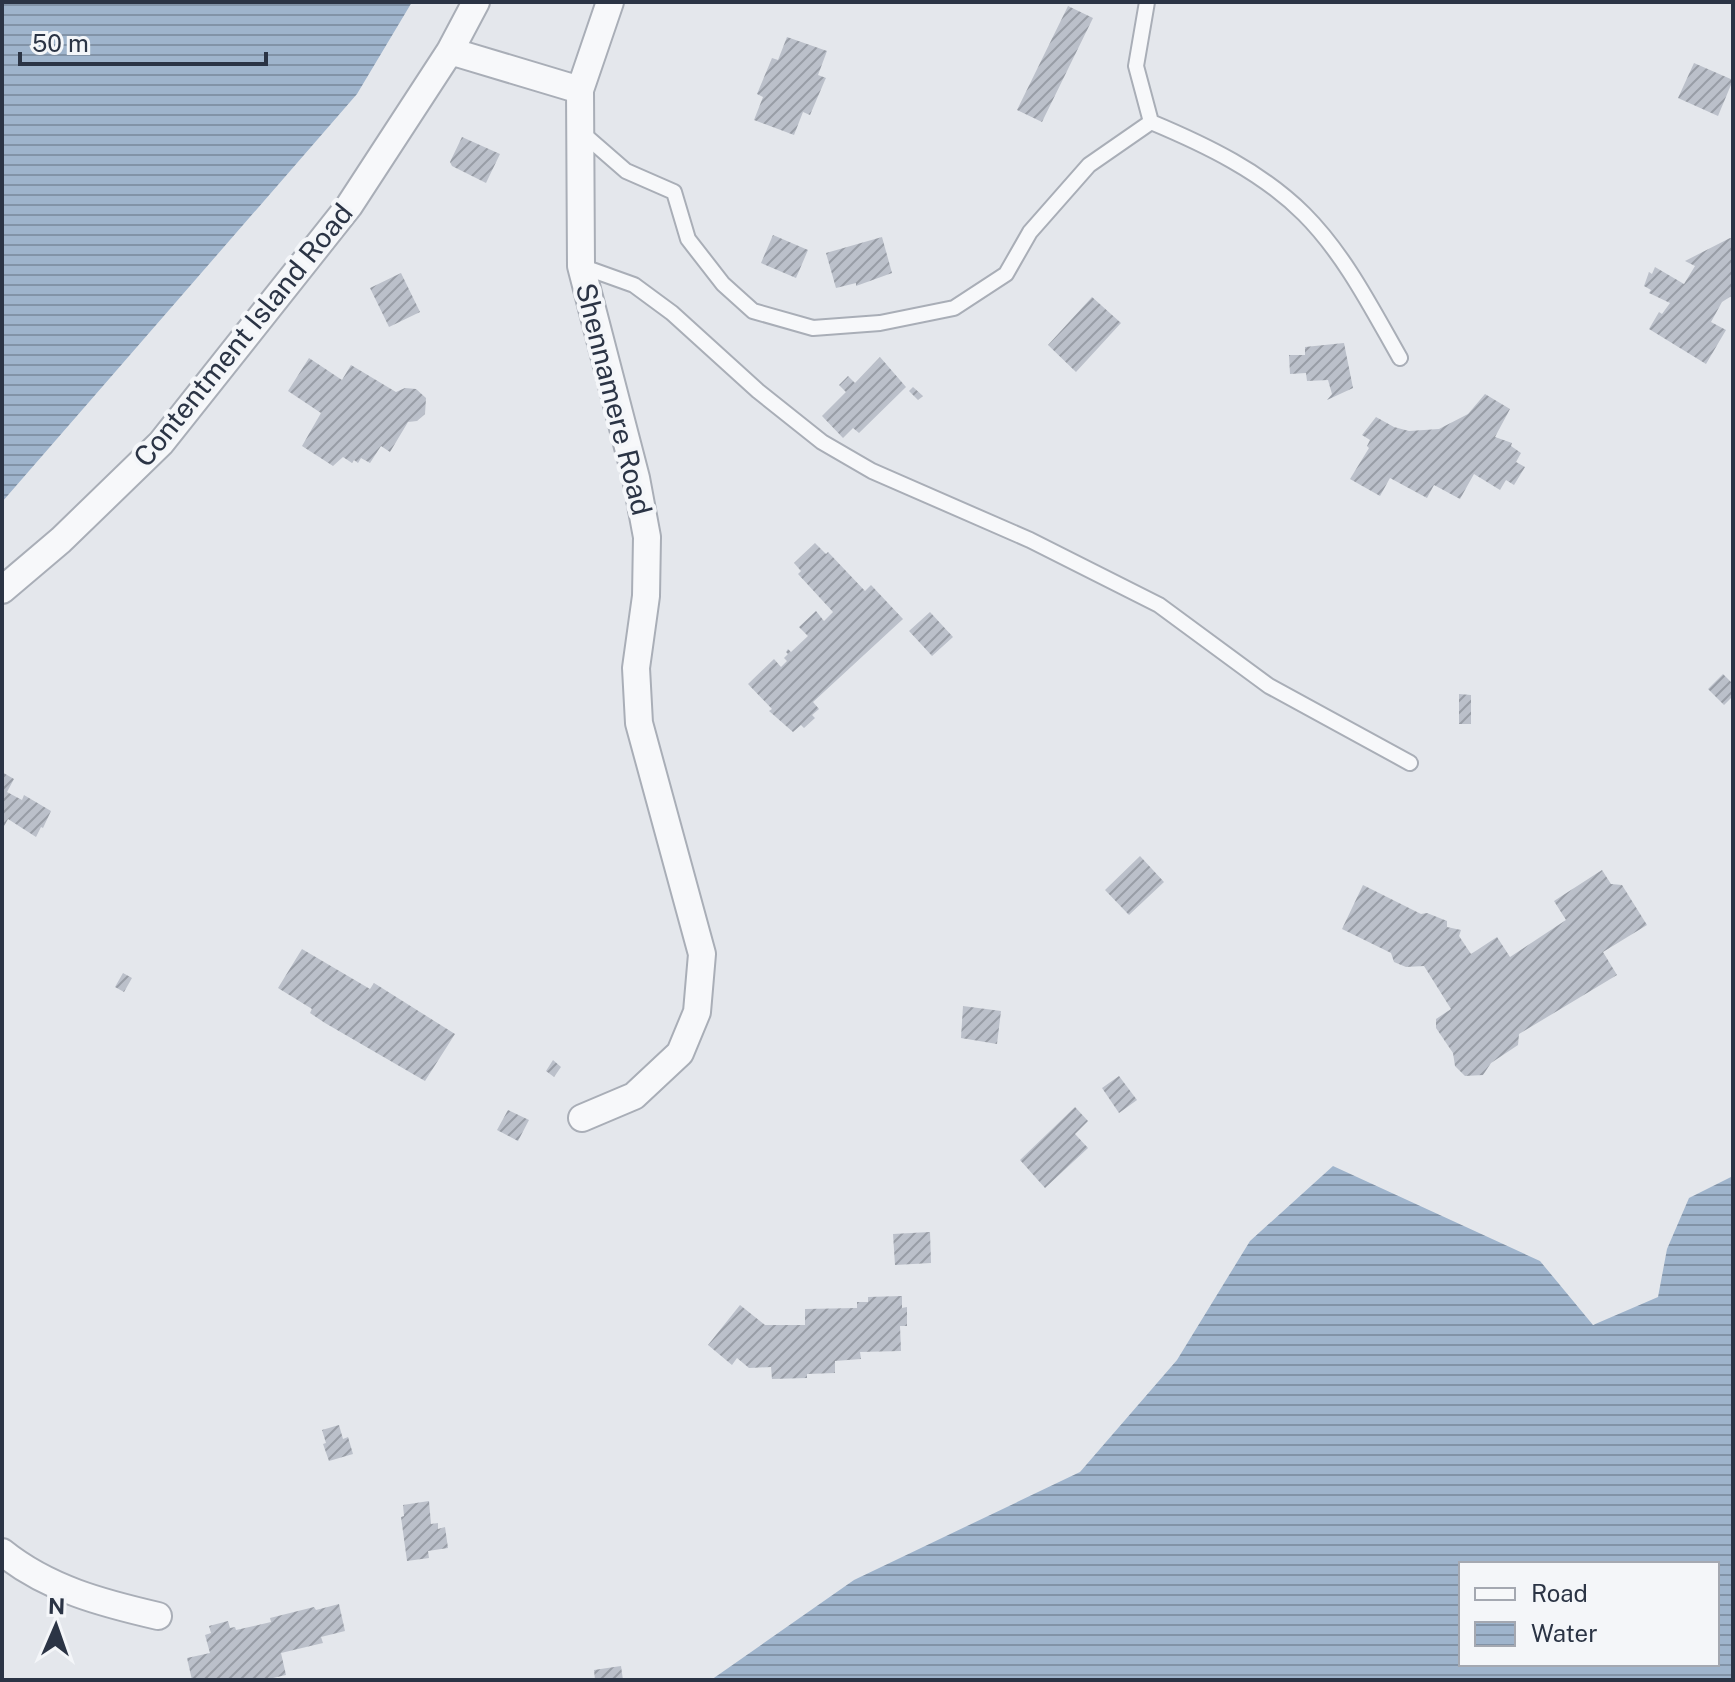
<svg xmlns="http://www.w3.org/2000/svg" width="1735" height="1682" font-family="'Public Sans',sans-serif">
	<defs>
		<pattern id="water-rules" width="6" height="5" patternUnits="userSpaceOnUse" patternTransform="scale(2)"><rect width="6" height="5" fill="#9fb4cc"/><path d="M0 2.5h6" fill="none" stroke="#8293a7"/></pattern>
		<pattern id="building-hatch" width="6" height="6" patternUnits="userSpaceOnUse" patternTransform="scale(2)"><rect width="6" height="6" fill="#bbc0ca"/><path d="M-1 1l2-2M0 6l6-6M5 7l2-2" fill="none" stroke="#989da6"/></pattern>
	</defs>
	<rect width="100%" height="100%" fill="#e4e7ec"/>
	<path fill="url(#water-rules)" fill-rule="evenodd" d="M2,2H412L357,94L2,502Z
		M1333,1166L1540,1261L1593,1325L1658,1297L1667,1249L1689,1198L1733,1176V1680H711L854,1580L1080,1472L1177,1360L1250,1241ZM1461,1564H1717V1664H1461Z"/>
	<path fill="url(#building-hatch)" d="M1068,6L1093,18L1042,122L1017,110Z
		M787,37L827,51L818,75L826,78L825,80L810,115L803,112L794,135L754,120L763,97L757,94L772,58L778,60Z
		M1694,63L1733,80L1718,116L1678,98Z
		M462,137L500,154L486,183L452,166L450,162Z
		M773,235L808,250L796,278L761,263Z
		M882,237L892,273L856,286V283L836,288L826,253Z
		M1730,238L1733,239V295L1722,302L1711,322L1726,330L1706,364L1649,329L1659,312L1662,314L1670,303L1649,293L1651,290L1644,286L1649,272L1652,274L1655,267L1684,284L1695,266L1685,261Z
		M401,273L420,312L389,327L370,288Z
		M1092,297L1121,323L1076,372L1048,345Z
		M1344,343L1353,388L1327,400L1332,394L1328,380L1307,381L1306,373L1290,374L1289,355H1305V347Z
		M880,357L906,387L859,433L853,428L843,438L822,416L846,392L839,385L848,376L855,383Z
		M309,358L342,380L351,365L396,392L405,388L416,389L426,398L425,414L417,421L408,422L390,452L381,446L370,463L361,458L358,463L354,460L352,463L343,457L333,466L302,446L321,413L288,391Z
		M913,387L923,396L918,400L909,391Z
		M1485,394L1510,409L1495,437L1512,443L1511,446L1521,453L1516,462L1525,467L1514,485L1506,480L1500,490L1474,474L1460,499L1434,485L1427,498L1390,478L1380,496L1350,479L1369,448L1367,446L1370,440L1362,435L1376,417L1394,427L1409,431L1439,429L1468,414Z
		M815,543L826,554L828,552L865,591L871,585L903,619L813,702L819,709L812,715L815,718L804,728L801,725L793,732L769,711L772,709L748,684L774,659L781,667L787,661L784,658L788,654L786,652L788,649L791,652L808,636L799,627L816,611L824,621L833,612L798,574L801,571L794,563Z
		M930,612L953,637L932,656L909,631Z
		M1723,674L1733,684V696L1724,705L1708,689Z
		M1459,694L1471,695V724H1459Z
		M2,772L14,779L7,792L22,800L24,795L51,811L43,828L41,827L36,837L8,819L2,830Z
		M1140,856L1164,882L1129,915L1105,890Z
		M1602,870L1611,884L1622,885L1647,925L1603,952L1617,975L1519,1034L1518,1045L1491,1063L1483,1075L1465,1076L1455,1066L1453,1053L1436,1028V1019L1451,1009L1424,966L1406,967L1394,962L1391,953L1342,929L1363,885L1421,914L1427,913L1447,921V927L1461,930L1459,936L1471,954L1497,937L1510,957L1566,920L1554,901Z
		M302,949L370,989L374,983L455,1034L425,1081L325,1023L310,1013L312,1009L278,988Z
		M123,973L132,978L124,992L115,987Z
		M963,1006L1001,1011L997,1044L961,1038Z
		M553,1060L561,1067L554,1077L546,1071Z
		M1119,1076L1137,1100L1119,1113L1102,1088Z
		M1075,1107L1088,1121L1075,1134L1088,1148L1045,1188L1020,1160Z
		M508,1110L529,1120L518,1141L497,1130Z
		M930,1232L931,1263L895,1265L893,1234Z
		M902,1296V1308L907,1307V1326H900L901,1351L860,1352L861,1359L835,1361V1373L807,1374V1378L772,1379L771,1367L749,1368L737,1358L732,1365L708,1345L740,1305L765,1325H805V1309L857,1308V1302H868V1297Z
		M339,1425L343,1439L348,1437L353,1454L329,1461L323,1444L326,1443L322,1430Z
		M429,1501L431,1524L438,1523V1529L445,1527L448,1548L428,1551L429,1558L407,1561L401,1517L404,1516L403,1505Z
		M339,1604L345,1631L321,1637L323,1643L281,1653L286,1675L264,1680H192L187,1658L210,1653L205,1635L211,1633L209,1626L228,1621L230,1628L235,1627L236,1630L271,1622L270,1618L314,1607L316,1610Z
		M621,1666L623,1680H595L594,1670Z"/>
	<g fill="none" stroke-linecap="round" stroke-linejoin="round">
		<defs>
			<path id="lane" d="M1147,2L1136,66L1151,122C1206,145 1262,172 1304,214C1345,255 1372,309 1400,358
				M580,131L626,171L674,192L688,239L723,284L753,311L813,328L880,323L954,308L1006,274L1030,232L1089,165L1151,122
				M581,266L634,285L672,313L758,391L822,442L872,471L1030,540L1159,605L1269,686L1410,763"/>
			<path id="street" d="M450,51L580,90
				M2,590L61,540L161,443L349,206L450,51L476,2
				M582,1118L634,1096L680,1053L697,1012L702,954L639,723L636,668L646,596L647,537L636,478L581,266L580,90L610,2
				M2,1552C48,1589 102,1603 158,1616"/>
		</defs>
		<use href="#lane" stroke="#a9aeb7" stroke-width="18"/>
		<use href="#street" stroke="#a9aeb7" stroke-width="30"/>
		<use href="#lane" stroke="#f7f8fa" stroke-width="14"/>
		<use href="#street" stroke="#f7f8fa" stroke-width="26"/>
	</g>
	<g text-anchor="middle" stroke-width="8" stroke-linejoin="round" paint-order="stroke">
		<g font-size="28" fill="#2b3445" stroke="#f4f6f9">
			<text transform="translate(243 335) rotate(-51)" y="10">Contentment Island Road</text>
			<text transform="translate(614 399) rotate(76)" y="10">Shennamere Road</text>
		</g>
	</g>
	<rect width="1735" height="1682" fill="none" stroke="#2b3445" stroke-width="8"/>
	<rect x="1459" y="1562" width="260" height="104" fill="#f4f6f9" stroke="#a4a8b1" stroke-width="2"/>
	<rect x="1475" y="1588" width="40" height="12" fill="#f7f8fa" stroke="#a4a8b1" stroke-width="2"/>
	<text x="1531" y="1602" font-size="24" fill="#2b3445">Road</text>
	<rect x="1475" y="1622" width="40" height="24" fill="url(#water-rules)" stroke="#a4a8b1" stroke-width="2"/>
	<text x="1531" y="1642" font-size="24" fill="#2b3445">Water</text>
	<g transform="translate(56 1626) rotate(2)" stroke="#f4f6f9" stroke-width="6" paint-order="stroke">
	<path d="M0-6L14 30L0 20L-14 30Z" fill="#2b3445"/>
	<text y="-12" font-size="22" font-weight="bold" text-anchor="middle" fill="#2b3445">N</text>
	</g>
	<path d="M20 52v12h246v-12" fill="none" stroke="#2b3445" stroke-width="4"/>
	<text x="32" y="52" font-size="24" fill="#2b3445" stroke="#f4f6f9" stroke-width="6" paint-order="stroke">50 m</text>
</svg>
